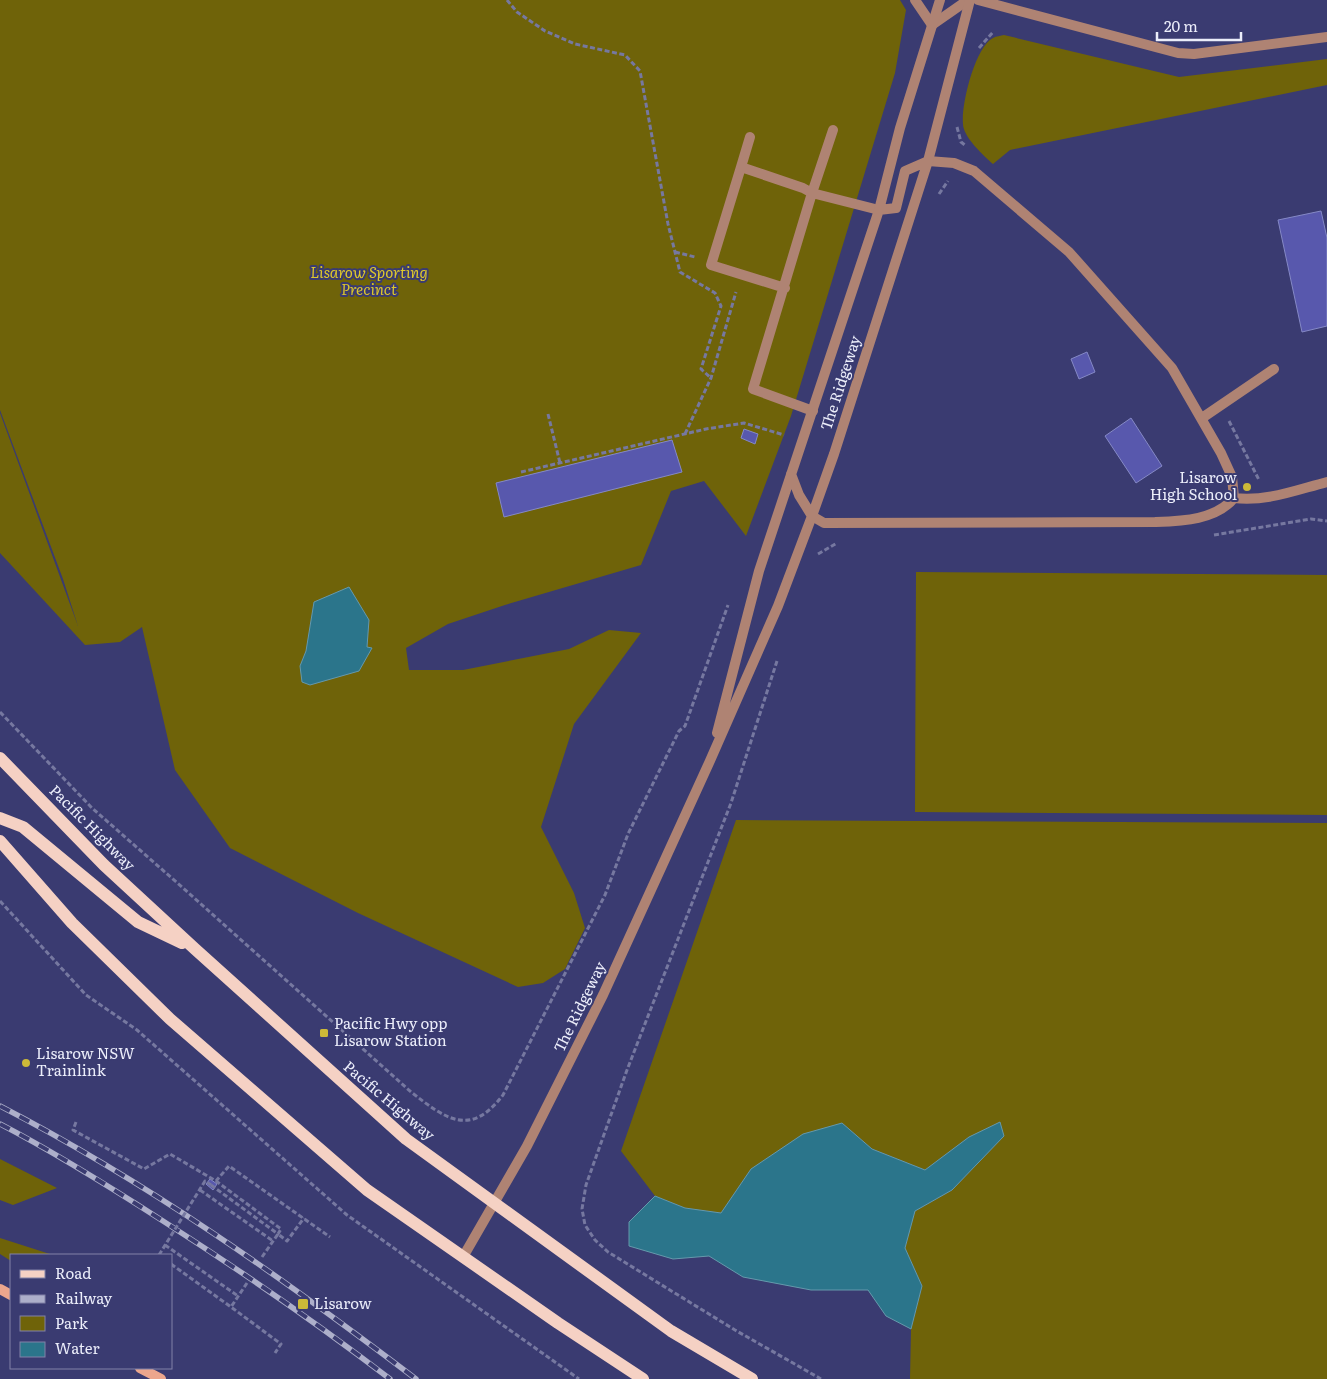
<svg xmlns="http://www.w3.org/2000/svg" width="1327" height="1379" font-family="Literata,serif">
	<rect width="100%" height="100%" fill="#3a3b71"/>
	<path fill="#6f6309" fill-rule="evenodd" d="M0,0H900L906,10L895,73L791,416L746,536L704,481L671,491L641,565L505,605L448,624L406,648L409,670H463L569,649L609,630L641,633L574,724L541,827L574,893L585,928L565,969L543,983L518,987L358,913L230,848L175,770L142,627L120,642L85,645L0,553V413L78,626L63,579L0,410ZM314,602L369,620L367,647L300,666L306,651Z
		M1004,35L1179,77L1327,59V85L1010,150L993,164C984,156 963,137 963,124C961,105 975,47 993,38C996,36 1001,36 1004,35Z
		M916,572L1327,575V815L915,812Z
		M736,820L1327,823V1379H910L911,1329L922,1286L905,1248L915,1211L952,1190L1004,1136L969,1137L925,1170L872,1149L842,1123L751,1169L721,1213L685,1208L655,1196L621,1151Z
		M0,1159L57,1188L13,1205L0,1200Z
		M0,1238L53,1255H11V1261L0,1254Z"/>
	<path fill="#2b758b" stroke="#6599ac" d="M349,587L369,620L367,647L372,648L359,671L310,685L302,682L300,666L306,651L314,602Z
		M1000,1122L1004,1136L952,1190L915,1211L905,1248L922,1286L911,1329L886,1316L868,1290H811L743,1277L709,1256L673,1259L629,1246V1222L655,1196L685,1208L721,1213L751,1169L803,1134L842,1123L872,1149L925,1170L969,1137Z"/>
	<path fill="#5858ad" stroke="#8589c6" d="M1321,211L1327,238V326L1302,332L1278,220Z
		M1087,352L1095,372L1079,379L1071,359Z
		M1131,418L1162,466L1136,483L1105,436Z
		M744,429L758,434L755,444L741,438Z
		M672,440L682,472L504,517L496,483Z
		M210,1179L217,1184L213,1190L206,1184Z"/>
	<g fill="none" stroke-linecap="round" stroke-linejoin="round">
		<path stroke="#7678a0" stroke-width="3" stroke-dasharray="5 2.5" stroke-linecap="butt" d="M507,0L517,12L545,31L575,44L625,55L640,71L668,224L680,272L715,293L721,306L701,369L711,378
			M979,48L993,32
			M957,127L961,142L966,146
			M939,194L948,181
			M675,252L695,257
			M548,414L560,463
			M1229,421L1259,480
			M685,434L711,378L736,292
			M521,472L706,429L744,423L784,435
			M1214,535L1311,519L1327,521
			M818,554L837,543
			M777,661L731,803L627,1070L586,1185L582,1209L585,1225L595,1240L608,1252L735,1330L821,1379
			M0,712L92,808L182,887L411,1092C446,1119 470,1138 503,1095L605,895L628,834L679,731L685,726L728,605
			M0,901L86,995L137,1030L347,1215L579,1379
			M76,1122L73,1130L144,1169L170,1154L216,1181L229,1166L330,1237
			M211,1185L278,1234L281,1229L216,1181
			M200,1190L273,1241
			M165,1245L238,1296
			M262,1257L278,1234L287,1241L304,1218
			M171,1264L231,1307
			M247,1283L231,1307L281,1344L275,1353"/>
		<path stroke="#af8373" stroke-width="10" d="M915,0L932,25
			M741,167L750,137
			M785,288L711,265L741,167L803,188L812,193L833,130
			M813,411L753,389L812,193L879,210
			M1202,418L1274,369
			M1234,498C1266,502 1296,490 1327,482
			M812,516L824,523L1155,522C1182,521 1216,520 1234,498L1232,477L1221,453L1172,368L1069,252L974,171L954,163L928,161"/>
		<path stroke="#af8373" stroke-width="10" d="M978,0L1178,53L1194,54L1327,37
			M932,25L968,0"/>
		<path stroke="#af8373" stroke-width="10" d="M879,210L896,208L905,171L928,161
			M791,474L799,495L812,516
			M717,733L759,571L879,210L900,128L940,0
			M463,1257L527,1146L603,995L709,763L778,606L812,516L834,454L928,161L970,0"/>
		<path stroke="#eca68d" stroke-width="10" d="M0,1289L11,1295
			M140,1368L161,1379"/>
		<path stroke="#f5d1c4" stroke-width="12" d="M0,758L104,865L195,949L406,1139L671,1331L752,1379
			M0,818L23,827L138,922L182,943
			M0,841L72,923L170,1019L367,1190L558,1323L643,1379"/>
		<defs>
			<path id="rail" d="M0,1106C147,1182 284,1279 416,1379
				M0,1124C56,1153 110,1187 163,1221C241,1271 317,1323 390,1379"/>
		</defs>
		<use href="#rail" stroke="#adafca" stroke-width="5.5"/>
		<use href="#rail" stroke="#3a3b71" stroke-width="4" stroke-dasharray="11" stroke-linecap="butt"/>
		<path stroke="#7678a0" stroke-width="3" stroke-dasharray="5 2.5" stroke-linecap="butt" d="M159,1255L205,1181L211,1185"/>
	</g>
	<g fill="#ccb938" stroke="#3a3b71" stroke-width="2">
		<circle cx="1247" cy="487" r="5"/>
		<rect x="319" y="1028" width="10" height="10" rx="2.5"/>
		<circle cx="26" cy="1063" r="5"/>
		<rect x="297" y="1298" width="12" height="12" rx="2.5"/>
	</g>
	<g text-anchor="middle" stroke-width="4" stroke-linejoin="round" paint-order="stroke">
		<g font-size="15" font-style="italic" fill="#dec82b" stroke="#3a3b71">
			<text x="369" y="278">Lisarow Sporting<tspan x="369" dy="17">Precinct</tspan></text>
		</g>
		<g font-size="15" fill="#ebedfa" stroke="#3a3b71">
			<text transform="translate(841 383) rotate(-72)" y="5">The Ridgeway</text>
			<text transform="translate(92 828) rotate(45)" y="5">Pacific Highway</text>
			<text transform="translate(580 1007) rotate(-64)" y="5">The Ridgeway</text>
			<text transform="translate(389 1101) rotate(40)" y="5">Pacific Highway</text>
		</g>
		<g font-size="15" fill="#ebedfa" stroke="#3a3b71" text-anchor="start">
			<text x="1237" y="483" text-anchor="end">Lisarow<tspan x="1237" dy="17">High School</tspan></text>
			<text x="334" y="1029">Pacific Hwy opp<tspan x="334" dy="17">Lisarow Station</tspan></text>
			<text x="36" y="1059">Lisarow NSW<tspan x="36" dy="17">Trainlink</tspan></text>
			<text x="314" y="1309">Lisarow</text>
		</g>
	</g>
	<rect x="10" y="1254" width="162" height="115" fill="#3a3b71" stroke="#8182a8"/>
	<rect x="20" y="1270" width="25" height="8" fill="#f5d1c4" stroke="#8182a8"/>
	<text x="55" y="1279" font-size="15" fill="#ebedfa">Road</text>
	<rect x="20" y="1295" width="25" height="8" fill="#adafca" stroke="#8182a8"/>
	<text x="55" y="1304" font-size="15" fill="#ebedfa">Railway</text>
	<rect x="20" y="1316" width="25" height="15" fill="#6f6309" stroke="#8182a8"/>
	<text x="55" y="1329" font-size="15" fill="#ebedfa">Park</text>
	<rect x="20" y="1342" width="25" height="15" fill="#2b758b" stroke="#8182a8"/>
	<text x="55" y="1354" font-size="15" fill="#ebedfa">Water</text>
	<path d="M1157 32v8h84v-8" fill="none" stroke="#ebedfa" stroke-width="2.5"/>
	<text x="1164" y="32" font-size="15" fill="#ebedfa" stroke="#3a3b71" stroke-width="4" paint-order="stroke">20 m</text>
</svg>
